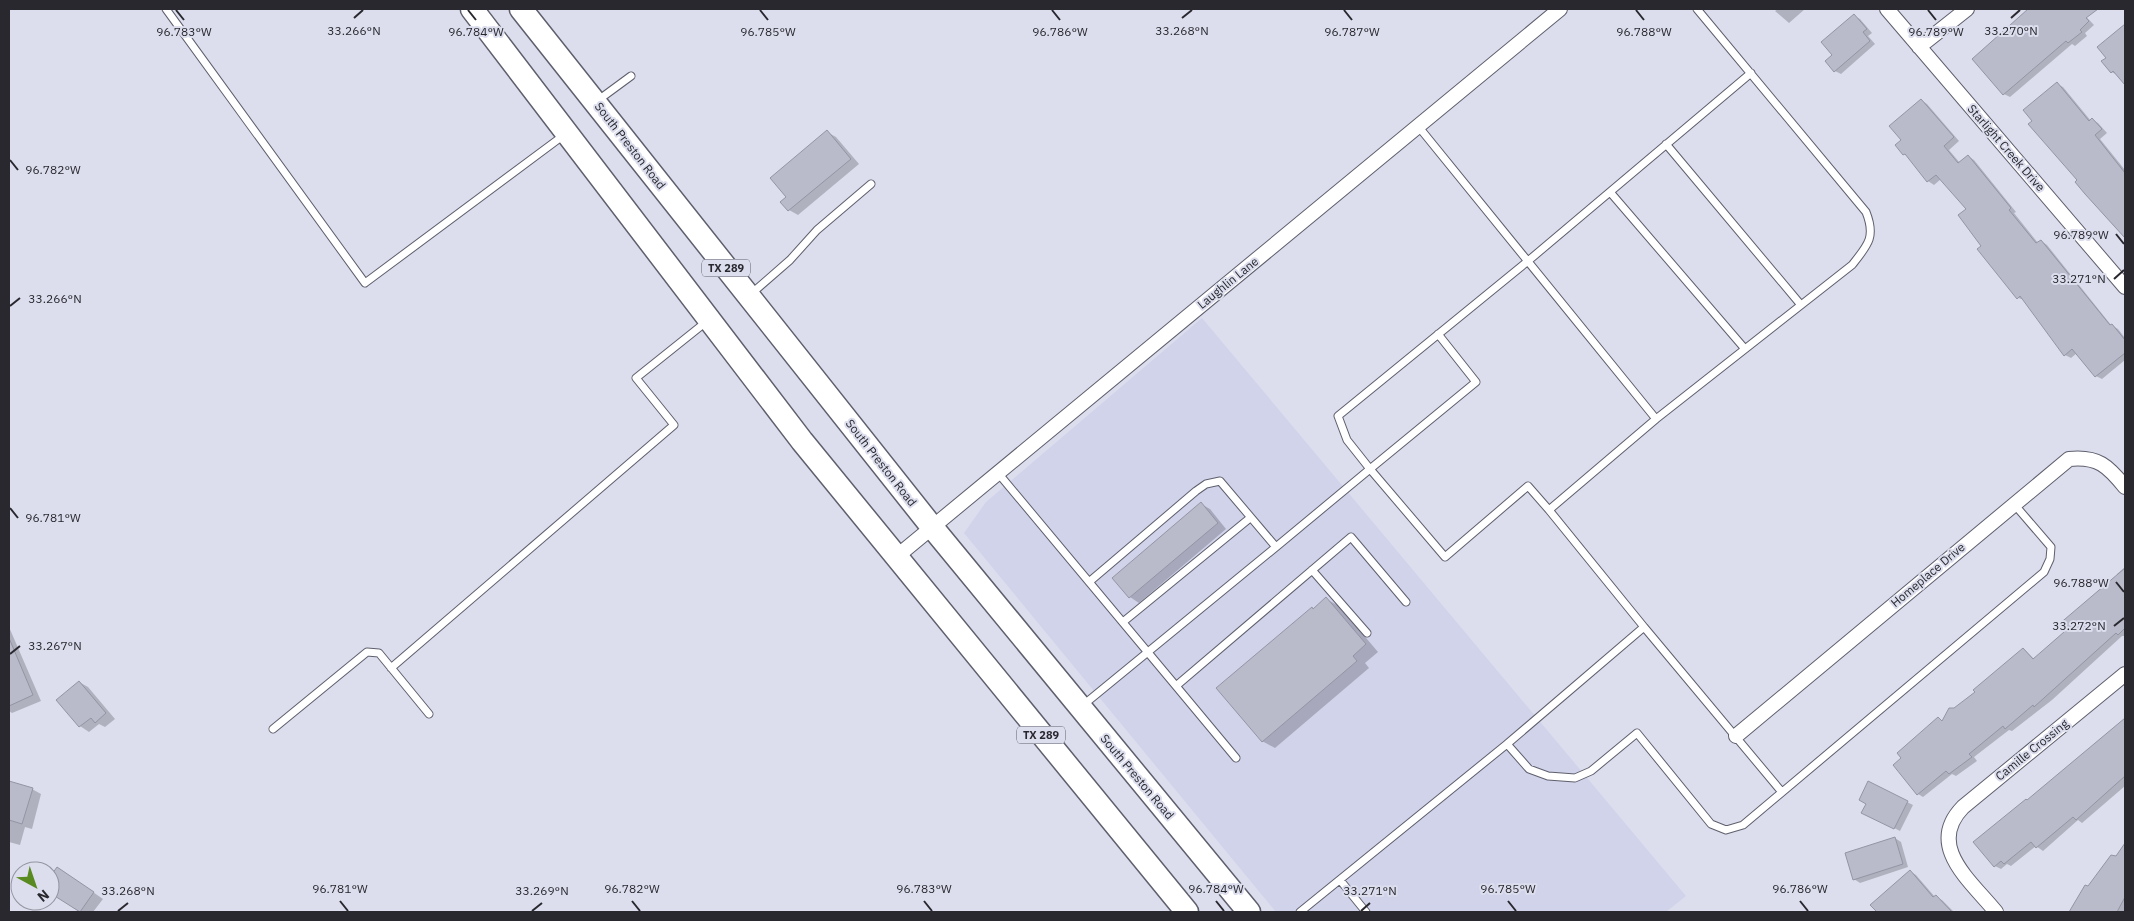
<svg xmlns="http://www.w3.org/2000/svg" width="2134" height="921" font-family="'IBM Plex Sans',sans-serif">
	<rect width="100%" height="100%" fill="#dcdeee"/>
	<path fill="#d1d3ea" d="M1202,318L1686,896L1666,912H1276L964,533L986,502Z"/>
	<path fill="#0003" d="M1778,9H1805L1789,23L1775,11Z
		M2040,9H2079L2094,25L2085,33L2087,36L2075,46L2072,44L2010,97L2004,94L1974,59Z
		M1854,16L1860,19L1872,33L1868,36L1875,44L1841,74L1835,71L1834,55Z
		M2125,26V83L2118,75L2111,72L2108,58L2099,47Z
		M2057,84L2063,87L2091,121L2093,120L2098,123L2107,133L2100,139L2125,170V237L2079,181Z
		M1921,100L1927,104L1959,141L1949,150L1960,163L1968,156L1974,160L2016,212L2014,213L2038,243L2041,241L2047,245L2111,325L2118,329L2125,338V360L2102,379L2096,376L2077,353L2071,358L2065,355L2025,300L2018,298L1983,246L1968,209L1941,179L1934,185L1928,181L1909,157L1904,154L1903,140Z
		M827,132L836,137L859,164L798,215L789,210L788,197Z
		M1201,504L1210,509L1226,529L1139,603L1130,597Z
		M2125,567V636H2122L2052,700L2012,731L2009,730L1974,757L1977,761L1956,776L1952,774L1923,797L1918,794L1938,719L1943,721L2024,649L2034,659L2066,632L2118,576L2117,574Z
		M1326,599L1339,606L1378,652L1365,663L1369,668L1275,748L1262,741L1314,610Z
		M9,627L41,701L12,713L9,711Z
		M79,682L88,687L115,719L105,727L99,724L89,732L80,726L58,700Z
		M2125,719V786L2082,823L2078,820L2043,851L2036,846L2011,866L2007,864L2001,869L1995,866L2108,735Z
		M9,782L32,789L41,794L32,829L25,827L20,845L9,842Z
		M1907,802L1913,805L1900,831L1869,815Z
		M1895,838L1901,842L1908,867L1860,883L1854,879Z
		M2121,850L2125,853L2124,912H2070L2085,886L2088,888Z
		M58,868L103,899L93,912H80L50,892V879Z
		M1911,872L1916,875L1935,897L1942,900L1954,912H1878L1872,905Z"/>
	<path fill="#b9baca" stroke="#9495a4" d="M2028,9H2098L2086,18L2089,21L2080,30L2082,32L2068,43L2066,41L2003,95L1972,59Z
		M1854,14L1867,29L1863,32L1870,41L1834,72L1825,61L1832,55L1821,42Z
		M2125,24V85L2113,71L2111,73L2101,61L2106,58L2097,47Z
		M2057,82L2089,121L2092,118L2102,129L2095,135L2125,173V238L2085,194L2075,182L2077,180L2028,124L2032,121L2023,110Z
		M1921,99L1954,137L1944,146L1958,163L1968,155L2011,208L2009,210L2036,243L2041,240L2110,325L2112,324L2125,340V353L2095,377L2072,349L2064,356L2020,296L2017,299L1977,249L1981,246L1958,215L1966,209L1936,175L1927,182L1905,154L1903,155L1895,145L1901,140L1889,126Z
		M827,130L851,159L788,211L780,202L786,197L770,178Z
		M1201,502L1218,523L1129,598L1112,578Z
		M2125,568V628L2118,635L2116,633L2034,707L2033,705L2005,729L2003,726L1969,754L1972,757L1949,774L1946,771L1917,795L1893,765L1901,758L1897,753L1938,717L1942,721L1949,708H1954L1975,692L1973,690L2023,648L2033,659L2064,632L2058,625Z
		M1326,597L1366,644L1353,656L1357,661L1262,742L1216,688L1312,607L1313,609Z
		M9,638L33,695L9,706Z
		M79,681L106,713L95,723L91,718L79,727L56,700Z
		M2125,718V776L2076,820L2073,817L2036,848L2031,842L2004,864L2001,861L1994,867L1973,842L2026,799L2027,800Z
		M9,781L33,788L22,824L9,820Z
		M1868,781L1908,801L1894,829L1861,813L1866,804L1859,800Z
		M1895,837L1903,864L1853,880L1845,853Z
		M2125,843V897L2117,912H2069L2085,885L2088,886L2111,855L2116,856Z
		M57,867L94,892L80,912L50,893V877Z
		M1910,870L1933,897L1936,895L1952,912H1877L1870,905Z"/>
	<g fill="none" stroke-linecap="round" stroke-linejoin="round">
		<defs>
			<path id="lane" d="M166,9L365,283L564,135
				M597,101L631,76
				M1418,126L1656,419L1852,265C1868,245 1876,237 1866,212L1697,9
				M1666,144L1801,305
				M1610,192L1745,349
				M751,294L790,260L817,230L871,184
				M1438,334L1476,382L1370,469L1445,557L1528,486L1549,510L1656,419
				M998,473L1176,686
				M1549,510L1644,627
				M1276,547L1370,469L1347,440L1338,416L1528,261L1751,73
				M1312,570L1367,633
				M1123,622L1250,518
				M391,668L674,425L636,378L706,322
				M1082,706L1276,547L1220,481L1206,484L1196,491L1089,582
				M273,729L367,652L379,653L429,714
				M1507,744L1529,769L1548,776L1575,778L1591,771L1637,733L1711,824L1726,830L1743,825L2044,572L2050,559L2051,547L2014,504
				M1236,758L1176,686L1351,537L1406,602
				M1340,880L1366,912
				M1300,912L1507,744L1644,627L1781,791"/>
			<path id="street" d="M1887,9L2125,287
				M1919,47L1967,9
				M895,558L1560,9
				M1736,736L2069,459C2098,456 2108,466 2125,487
				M1996,912C1971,881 1925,846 1963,807L2125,674"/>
			<path id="primary" d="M472,9L802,441L1187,912
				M521,9L932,527L1249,912"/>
		</defs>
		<use href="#lane" stroke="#5e5f6d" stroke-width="9"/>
		<use href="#street" stroke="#5e5f6d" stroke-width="16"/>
		<use href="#primary" stroke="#5e5f6d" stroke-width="25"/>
		<use href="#lane" stroke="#fff" stroke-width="7"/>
		<use href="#street" stroke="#fff" stroke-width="14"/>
		<use href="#primary" stroke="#fff" stroke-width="22"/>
	</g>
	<path fill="none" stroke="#28282e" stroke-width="2" d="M176,10L184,20M468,10L476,20M760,10L768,20M1052,10L1060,20M1344,10L1352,20M1636,10L1644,20M1928,10L1936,20M354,18L363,10M1182,18L1192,10M2011,18L2020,10M10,160L18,170M2116,234L2124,244M2114,279L2124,270M10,306L20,298M10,508L18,518M2116,582L2124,592M2114,626L2124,618M10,654L20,646M340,901L348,911M632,901L640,911M924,901L932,911M1216,901L1224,911M1508,901L1516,911M1800,901L1808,911M118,911L128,903M532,911L542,903M1361,911L1370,903"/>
	<g text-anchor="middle" stroke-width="4" stroke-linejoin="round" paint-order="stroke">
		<g fill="#dcdeee" stroke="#5e5f68" stroke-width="1">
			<rect x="702" y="259.5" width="48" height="17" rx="4"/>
			<rect x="1017" y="726.5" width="48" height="17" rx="4"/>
		</g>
		<g font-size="11" font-weight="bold" fill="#28282e">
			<text x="726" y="272">TX 289</text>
			<text x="1041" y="739">TX 289</text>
		</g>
		<g font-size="12" fill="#28282e" stroke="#dcdeee">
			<text transform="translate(630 146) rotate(52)" y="4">South Preston Road</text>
			<text transform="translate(2006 148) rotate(49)" y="4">Starlight Creek Drive</text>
			<text transform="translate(1228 283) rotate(-39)" y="4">Laughlin Lane</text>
			<text transform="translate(881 463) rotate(52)" y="4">South Preston Road</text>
			<text transform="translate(1928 575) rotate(-40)" y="4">Homeplace Drive</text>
			<text transform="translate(2032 750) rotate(-39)" y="4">Camille Crossing</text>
			<text transform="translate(1137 777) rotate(50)" y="4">South Preston Road</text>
		</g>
	</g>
	<g font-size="12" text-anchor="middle" fill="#28282e" stroke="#dcdeee" stroke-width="4" stroke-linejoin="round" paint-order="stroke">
		<text x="354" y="35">33.266°N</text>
		<text x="1182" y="35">33.268°N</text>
		<text x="2011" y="35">33.270°N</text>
		<text x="184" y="36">96.783°W</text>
		<text x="476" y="36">96.784°W</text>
		<text x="768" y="36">96.785°W</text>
		<text x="1060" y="36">96.786°W</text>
		<text x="1352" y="36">96.787°W</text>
		<text x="1644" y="36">96.788°W</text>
		<text x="1936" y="36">96.789°W</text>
		<text x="53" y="174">96.782°W</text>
		<text x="2081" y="239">96.789°W</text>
		<text x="2079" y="283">33.271°N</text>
		<text x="55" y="303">33.266°N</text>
		<text x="53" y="522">96.781°W</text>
		<text x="2081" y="587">96.788°W</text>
		<text x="2079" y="630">33.272°N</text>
		<text x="55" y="650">33.267°N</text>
		<text x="340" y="893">96.781°W</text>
		<text x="632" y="893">96.782°W</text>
		<text x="924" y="893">96.783°W</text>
		<text x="1216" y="893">96.784°W</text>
		<text x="1508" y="893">96.785°W</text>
		<text x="1800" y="893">96.786°W</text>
		<text x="128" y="895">33.268°N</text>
		<text x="542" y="895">33.269°N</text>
		<text x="1370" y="895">33.271°N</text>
	</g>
	<rect width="2134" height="921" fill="none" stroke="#28282e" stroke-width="20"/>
	<g transform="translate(35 886) rotate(140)"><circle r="24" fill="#dcdeee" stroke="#9495a1"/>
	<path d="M0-4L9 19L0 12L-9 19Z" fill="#598a20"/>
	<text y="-8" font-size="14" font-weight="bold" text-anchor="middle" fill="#28282e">N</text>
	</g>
</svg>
